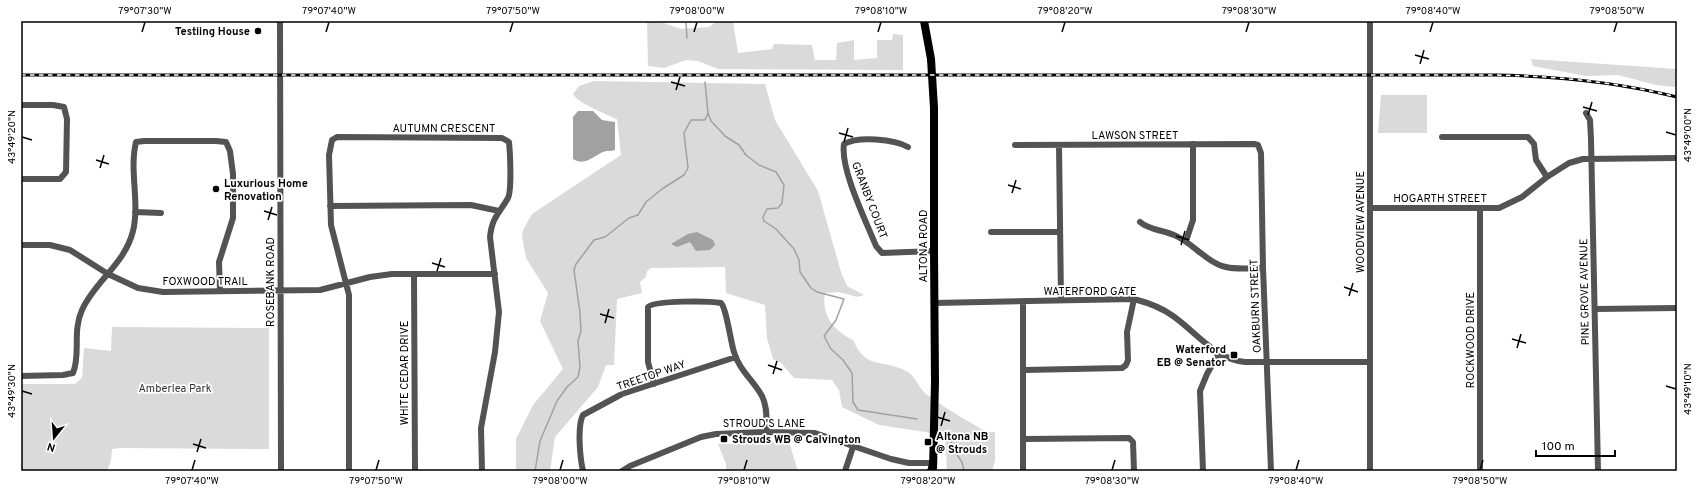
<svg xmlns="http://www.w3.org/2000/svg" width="1698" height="492" font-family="Overpass,sans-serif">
	<rect width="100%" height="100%" fill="#fff"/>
	<path fill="#dadada" d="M647,21H658L681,29L709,27L717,21H733L738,53L772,49L774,44L812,45L815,60H836L837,43L854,40V60L877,58V40H892L893,34L903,35V70L718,69L698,61L686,60L664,68L648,66Z
		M1531,59L1677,69V83L1675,87L1656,85L1618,75L1586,76L1533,66Z
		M594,81L765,84L775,120L818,191L841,272L847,286L864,295L857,297L839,292L825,293C821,315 834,331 853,340C867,371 881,358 906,371C915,375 918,387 926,394C943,407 963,418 981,429L990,432H995V461L992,471H947L945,435L879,425L842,407L839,390L832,380L794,378L781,363L773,359L767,338L765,305L726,293L725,267L651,268L647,271L646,277L640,282L642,293L617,299L614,365H606L598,387L555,437L550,471H516V439L533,405L563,369L540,321L548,293L526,258L522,237L523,230L532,214L621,155L617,119C608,115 577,103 573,94L579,86Z
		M1381,95H1427V133H1378Z
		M112,327L269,328V449L120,448L112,449L111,461L107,471H21V384H75L82,378L84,348L111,351Z
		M789,442L798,471H726V464L718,444Z"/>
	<path fill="#a1a1a1" d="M578,111H593L602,120L615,122V150C612,151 609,151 606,151C593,155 586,167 573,159V117Z
		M697,232L713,240L715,245L710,250L696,251L690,242L677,247L671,244L688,234Z"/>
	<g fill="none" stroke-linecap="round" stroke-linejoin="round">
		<path stroke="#a1a1a1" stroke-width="1.5" d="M686,23L687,38
			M705,82L708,113L711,121L725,136L739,145L746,155L759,165L776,172L784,185L782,203L778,208L767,209L763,217L764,221L776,229L794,249L799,260L800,272L811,288L817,292L844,299L836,320L824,336L831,349L843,360L852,373L853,402L858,410L917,419
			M948,433L955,452L962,462L964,471
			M535,471L540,441L557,401L567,387L578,377L580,367L578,341L581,331L580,313L574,270L576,264L594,240L605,237L629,218L638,215L646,202L662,189L684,175L688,168L684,133L691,120H705L708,113"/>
		<path stroke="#535353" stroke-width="6" d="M280,21L281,471
			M1370,21V471
			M21,105H53L64,107L67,119L66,172L60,179H21
			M1586,113L1590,120L1591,139L1598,471
			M1442,137H1528L1534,144L1536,160L1547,177
			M1015,145L1254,144L1258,145L1261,153L1263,268L1271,471
			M1059,145L1061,300
			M908,147C894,139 858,136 844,144C840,169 866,221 876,246L882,253L934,251
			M330,206L471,205L499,211
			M1370,208H1499L1522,197L1547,177L1569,163L1583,159L1677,158
			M1480,209V471
			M135,212L161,213
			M1140,222C1149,230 1163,230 1174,235C1192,242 1207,263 1226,267C1238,270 1251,268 1263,268
			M991,232H1060
			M1186,241L1193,220V144
			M21,245H50L70,250L108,274L138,288L163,292L320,290L370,277L392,274H495
			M414,274L415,471
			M1023,302V471
			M934,303L1134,299C1149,303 1161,307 1173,316C1196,332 1216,360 1245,362H1370
			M1595,309L1677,308
			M1024,370L1122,368L1126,365L1128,360L1127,332L1134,299
			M21,376L63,375L73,373C81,354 72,332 82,310C95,281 125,264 133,231C140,202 129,171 136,142L144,141H216L226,142L230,151L233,174V218L219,262L220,291
			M654,384L648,362V307C655,300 710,301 721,303C726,307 731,343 734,352C739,370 753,380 762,396C768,408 766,420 767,432
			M1024,439L1129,438L1133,442L1134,471
			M349,471V295L331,225L329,155L332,140L337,137L502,138L509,142C510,152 512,190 508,198C499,214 492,217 490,237L499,312L495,352L481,428L482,471
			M583,471C580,458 577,426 583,415L622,394L736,357
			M622,471L630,466L701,437L716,434L767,432L815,433L891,459L909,463H933
			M845,471L853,447
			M1203,471L1200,391L1207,374L1219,353"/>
		<path stroke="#000" stroke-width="8" d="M924,21L931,59L934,108V251L935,381L933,471"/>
		<defs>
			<path id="rail" d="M21,75H1495C1556,76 1617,82 1677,97"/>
		</defs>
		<use href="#rail" stroke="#000" stroke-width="3"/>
		<use href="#rail" stroke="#fff" stroke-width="1.5" stroke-dasharray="4.5" stroke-linecap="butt"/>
	</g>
	<path fill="none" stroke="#000" stroke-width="1.5" d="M142,32L145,22M326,32L329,22M510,32L513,22M694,32L697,22M878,32L881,22M1062,32L1065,22M1246,32L1249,22M1430,32L1433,22M1614,32L1617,22M1415,55L1429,59M1420,64L1424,50M671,82L685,86M676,90L680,77M1583,107L1597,111M1588,115L1592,102M1666,132L1676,135M839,133L853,137M22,137L32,140M844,142L848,128M96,160L109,164M100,168L104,155M1008,185L1021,189M1012,193L1016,180M264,211L277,215M268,220L272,207M1176,236L1189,240M1181,245L1185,231M432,263L445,267M437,271L441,258M1344,287L1358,292M1349,296L1353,283M600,314L614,318M605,323L609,309M1512,339L1526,343M1517,348L1521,334M768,365L782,370M773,374L777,361M1666,386L1676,389M22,391L32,394M937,417L950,421M941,426L945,412M193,444L206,448M197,452L201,439M192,470L195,460M376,470L379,460M560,470L563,460M744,470L747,460M928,470L931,460M1112,470L1115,460M1296,470L1299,460M1480,470L1483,460"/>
	<g fill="#000" stroke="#fff" stroke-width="1.5">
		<circle cx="258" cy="31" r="4"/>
		<circle cx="216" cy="189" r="4"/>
		<rect x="1230" y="351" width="8" height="8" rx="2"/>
		<rect x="720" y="435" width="8" height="8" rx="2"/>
		<rect x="924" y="438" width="8" height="8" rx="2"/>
	</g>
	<g text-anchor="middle" stroke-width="3.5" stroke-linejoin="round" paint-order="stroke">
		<g font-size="11" font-weight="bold" fill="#000" stroke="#fff" text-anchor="start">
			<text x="250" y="35" text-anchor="end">Testiing House</text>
			<text x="224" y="187">Luxurious Home<tspan x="224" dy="13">Renovation</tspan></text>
			<text x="1226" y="353" text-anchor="end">Waterford<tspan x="1226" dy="13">EB @ Senator</tspan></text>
			<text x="936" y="440">Altona NB<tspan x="936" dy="13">@ Strouds</tspan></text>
			<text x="732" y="443">Strouds WB @ Calvington</text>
		</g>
		<g font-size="11" fill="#000" stroke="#fff">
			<text x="444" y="132">AUTUMN CRESCENT</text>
			<text x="1135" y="139">LAWSON STREET</text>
			<text x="1440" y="202">HOGARTH STREET</text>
			<text transform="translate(870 200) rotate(69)" y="4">GRANBY COURT</text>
			<text transform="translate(1360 222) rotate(-90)" y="4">WOODVIEW AVENUE</text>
			<text transform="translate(923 246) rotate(-90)" y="4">ALTONA ROAD</text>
			<text x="205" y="285">FOXWOOD TRAIL</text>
			<text transform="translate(270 282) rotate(-90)" y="4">ROSEBANK ROAD</text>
			<text x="1090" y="295">WATERFORD GATE</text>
			<text transform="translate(1584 292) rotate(-91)" y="4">PINE GROVE AVENUE</text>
			<text transform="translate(1255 306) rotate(-92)" y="4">OAKBURN STREET</text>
			<text transform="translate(1470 340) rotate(-90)" y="4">ROCKWOOD DRIVE</text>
			<text transform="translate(404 373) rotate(-90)" y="4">WHITE CEDAR DRIVE</text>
			<text transform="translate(651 375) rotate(-19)" y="4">TREETOP WAY</text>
			<text x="764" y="427">STROUD'S LANE</text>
		</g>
		<g font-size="11" fill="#313131" stroke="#fff">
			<text x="175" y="392">Amberlea Park</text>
		</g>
	</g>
	<rect width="1698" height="492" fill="none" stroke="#ffffff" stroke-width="44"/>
	<g transform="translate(54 438) rotate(197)" stroke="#ffffff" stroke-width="3" paint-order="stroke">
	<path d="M0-3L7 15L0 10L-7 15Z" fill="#000000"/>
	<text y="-6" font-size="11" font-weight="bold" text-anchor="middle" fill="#000000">N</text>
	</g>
	<path d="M1536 450v6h79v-6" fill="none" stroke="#000000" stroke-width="2"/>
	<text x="1542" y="450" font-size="12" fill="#000000" stroke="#ffffff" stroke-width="3" paint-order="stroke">100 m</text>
	<rect x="22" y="22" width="1654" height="448" fill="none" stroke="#000" stroke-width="1.5"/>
	<g font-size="10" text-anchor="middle" fill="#000">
		<text x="145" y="14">79°07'30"W</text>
		<text x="329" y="14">79°07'40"W</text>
		<text x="513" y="14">79°07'50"W</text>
		<text x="697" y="14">79°08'00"W</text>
		<text x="881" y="14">79°08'10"W</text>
		<text x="1065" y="14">79°08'20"W</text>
		<text x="1249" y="14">79°08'30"W</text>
		<text x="1433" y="14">79°08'40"W</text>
		<text x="1617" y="14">79°08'50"W</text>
		<text transform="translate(1687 135) rotate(-90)" y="4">43°49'00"N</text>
		<text transform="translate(11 137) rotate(-90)" y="4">43°49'20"N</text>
		<text transform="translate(1687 389) rotate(-90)" y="4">43°49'10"N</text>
		<text transform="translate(11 391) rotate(-90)" y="4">43°49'30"N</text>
		<text x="192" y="484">79°07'40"W</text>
		<text x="376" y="484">79°07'50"W</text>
		<text x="560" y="484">79°08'00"W</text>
		<text x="744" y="484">79°08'10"W</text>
		<text x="928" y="484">79°08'20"W</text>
		<text x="1112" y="484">79°08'30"W</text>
		<text x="1296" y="484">79°08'40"W</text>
		<text x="1480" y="484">79°08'50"W</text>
	</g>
</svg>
